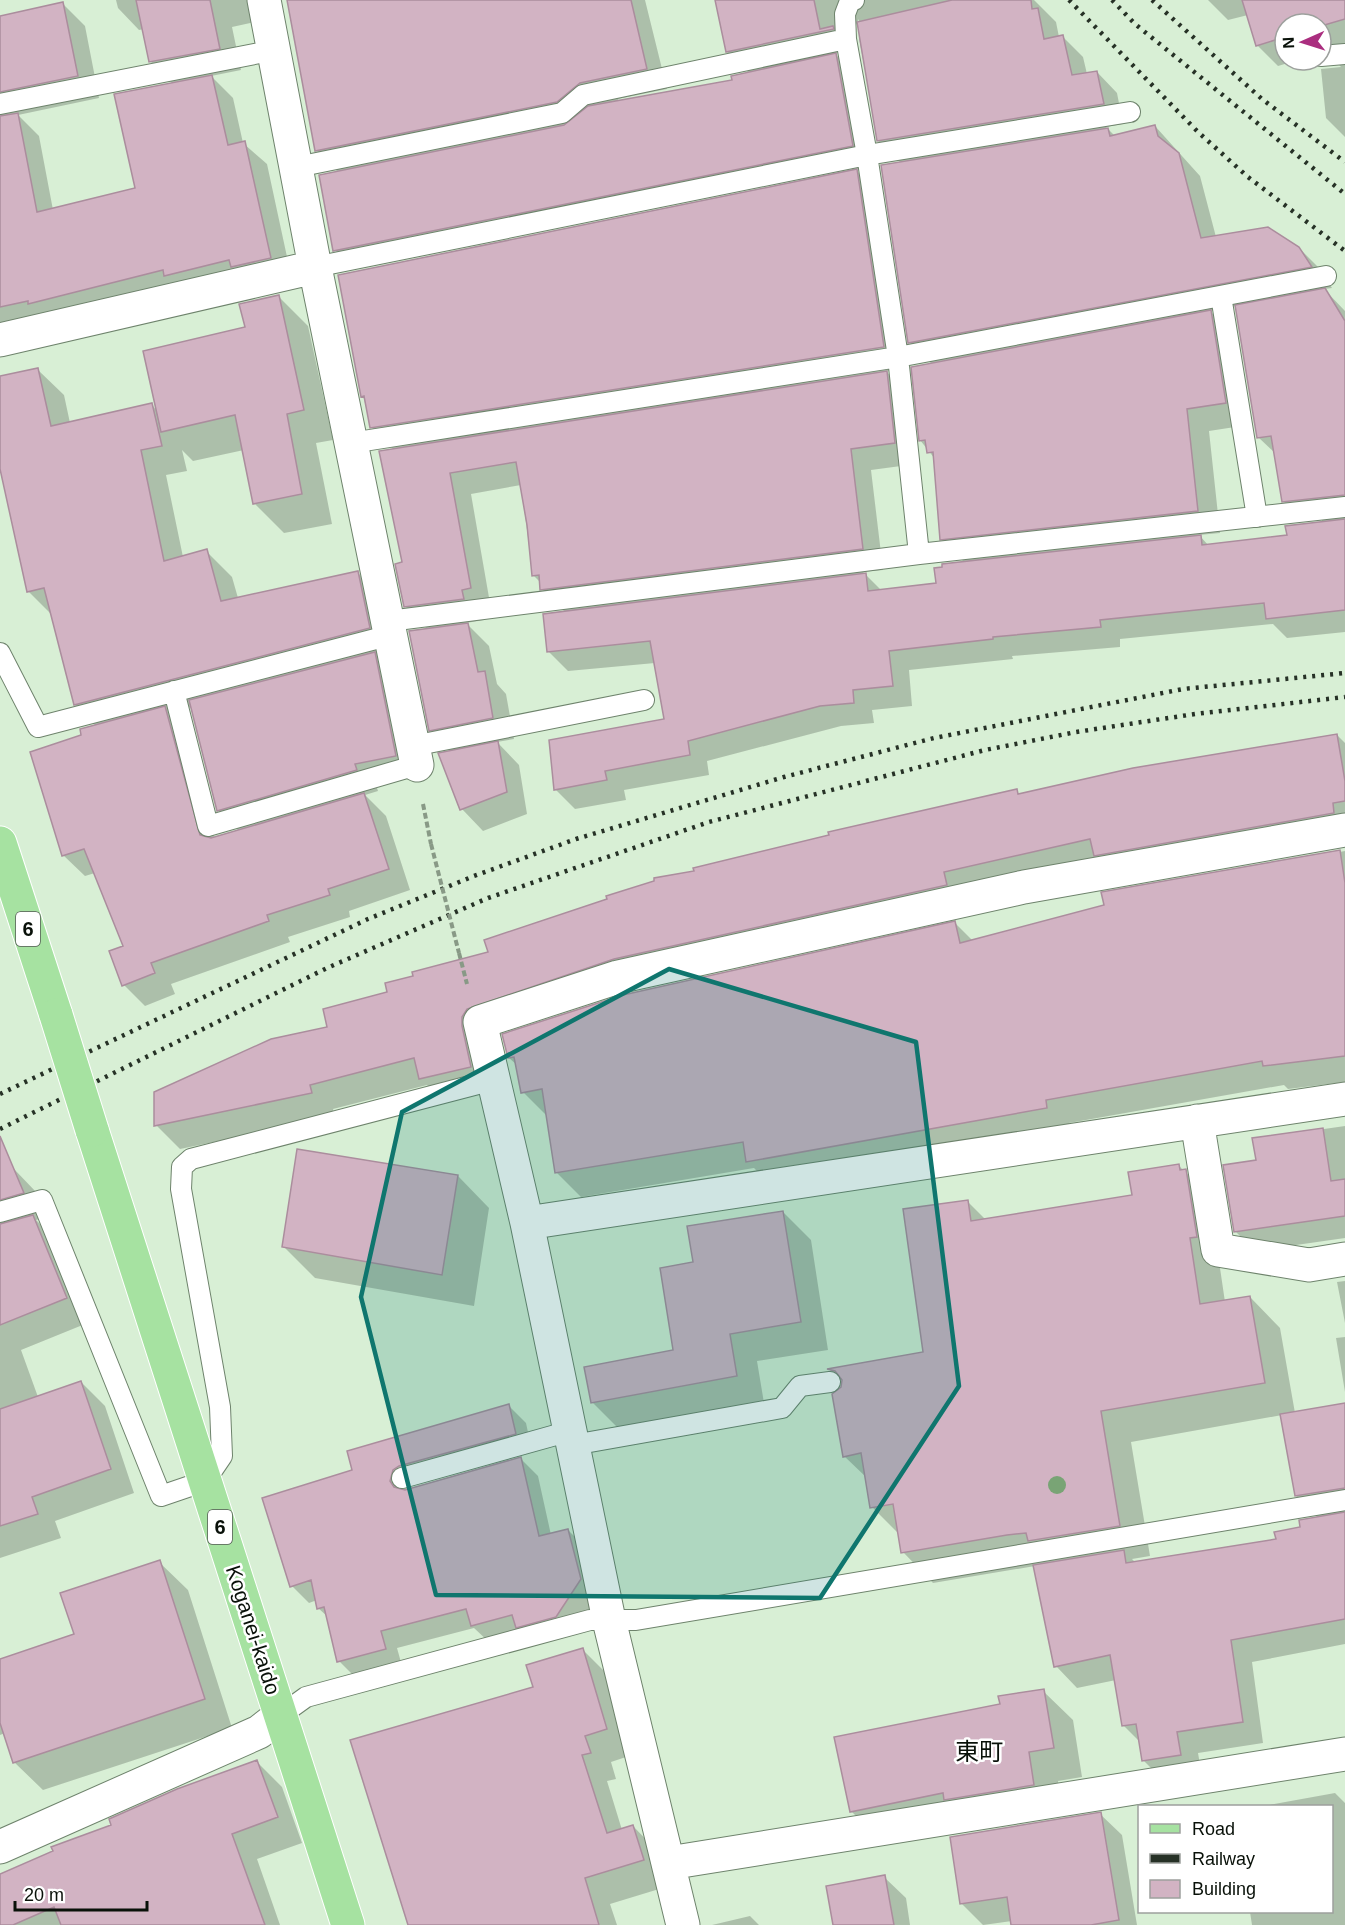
<svg xmlns="http://www.w3.org/2000/svg" width="1345" height="1925" font-family="Arial,'Noto Sans JP',sans-serif">
	<rect width="100%" height="100%" fill="#d8efd5"/>
	<path fill="#0003" fill-rule="evenodd" d="M116,0H256L259,21L232,27L241,70L211,76L233,98L243,143L267,164L292,280L0,333V17L63,4L85,26L99,98L18,115L39,136L53,210L137,189L173,84L151,62L144,29L139,30L118,8Z
		M288,0H645L667,89L618,99L619,102L733,81L749,73L727,52L716,0H1034L1056,22L1059,37H1063L1083,57L1087,74L1097,72L1117,93L1123,124L1106,127L1115,136L1155,126L1200,176L1216,237L1299,248L1321,270L1332,288L1324,289L1345,311V632L1287,638L1273,624L1120,639V647L1012,656L1013,659L909,670L912,706L872,710L874,723L841,726L707,761L709,775L624,790L626,800L575,809L555,789L665,720L655,663L568,671L548,651L565,612L542,589L541,583L533,575L521,485L471,494L491,609L482,611L484,620L466,623L489,646L497,684L506,694L514,739L497,742L519,765L527,814L483,831L462,809L453,752L430,730L428,630L405,606L394,450L371,427L357,371L857,171L878,192L905,368L886,371L908,394L916,464L871,470L883,570L863,572L882,591L938,584L965,563L941,539L935,459L920,440L932,364L909,342L901,163L878,141L859,38V19L853,31V49L834,53L850,69L867,160L349,265L335,250L338,172L316,150ZM1236,306L1258,437L1276,454L1283,501L1303,521L1322,520V522L1289,537L1209,546L1199,535L1220,533L1209,431L1248,425L1233,334L1210,311Z
		M1208,0H1345V137L1326,118L1321,69L1341,67L1326,51L1321,53V24H1285V60H1298L1278,66L1257,45L1248,15L1228,20Z
		M278,296L308,326L333,440L316,443L332,524L284,533L254,503L244,450L193,461L182,450L187,471L166,475L183,557L206,551L232,577L238,598L358,573L383,599L417,777L376,785L378,791L365,795L386,816L410,890L349,911L350,917L288,937L290,942L171,984L175,994L145,1006L124,985V947L95,873L85,876L63,855L83,736L96,726L75,705L53,616L28,591L26,463L0,469V378L38,370L64,395L70,423L152,405L158,412ZM192,707L218,810L238,830L214,837L187,729L170,712Z
		M1337,735L1345,743V839L970,909L638,982L498,1028L494,1091L444,1102L427,1085L333,1109L335,1117L180,1149L156,1125L389,993L696,872L1016,791L1020,795Z
		M1345,851V1082L1288,1089L1284,1085L1069,1123L1070,1131L771,1185L754,1168L581,1197L557,1173L547,1116L523,1092L517,1065L509,1058L955,923L973,941L1106,907L1103,894Z
		M1345,1126V1238L1255,1251L1235,1231L1257,1162L1254,1139Z
		M1179,1166L1216,1202L1227,1267L1220,1268L1225,1302L1250,1297L1280,1328L1295,1413L1345,1404V1644L1252,1662L1263,1743L1198,1753L1202,1776L1165,1782L1143,1760L1141,1743L1123,1725L1116,1680L1077,1688L1056,1666L1035,1566L933,1583L903,1552L900,1535L872,1507L867,1478L844,1456L843,1382L830,1370L924,1354L967,1201L986,1220L1133,1196ZM1282,1415L1296,1496L1318,1518L1277,1540L1136,1563L1132,1559L1150,1556L1131,1442Z
		M14,1169L37,1193L47,1217L36,1220L57,1241L90,1322L21,1350L38,1397L81,1382L105,1406L134,1493L55,1521L61,1538L0,1558V1178Z
		M458,1176L489,1208L474,1306L315,1278L284,1247Z
		M783,1212L811,1240L828,1350L757,1361L764,1403L620,1430L592,1402L675,1351L694,1264Z
		M1345,1281V1323L1337,1282Z
		M1345,1337V1392L1336,1338Z
		M509,1406L526,1423L532,1451L416,1483L405,1490L521,1459L538,1476L551,1535L568,1530L585,1547L597,1597L573,1634L490,1643L474,1628L397,1648L402,1666L356,1678L339,1661L328,1617L318,1608L317,1600L309,1603L292,1586L354,1471Z
		M159,1562L188,1590L232,1728L43,1790L14,1762L5,1733L0,1735V1661L76,1635Z
		M583,1650L609,1676L632,1755L611,1762L616,1779L607,1781L622,1830L633,1826L659,1853L669,1886L610,1904L617,1925H415L535,1688Z
		M1043,1691L1073,1720L1082,1777L1058,1781L1063,1814L881,1841L851,1811L1001,1705Z
		M257,1762L282,1787L302,1843L257,1859L280,1925H0V1876Z
		M1335,1793L1345,1803V1925H1252L1250,1912H1332V1806H1263Z
		M1100,1814L1122,1835L1137,1925H1013L1012,1921L983,1925L962,1904Z
		M884,1877L906,1898L910,1925H835Z
		M750,1916L759,1925H712Z"/>
	<path fill="#d2b3c3" stroke="#ab8d9d" stroke-width="1.5" d="M136,0H210L220,49L149,62Z
		M287,0H631L647,69L580,83L557,102L315,151Z
		M715,0H814L820,29L833,26L834,29L726,52Z
		M952,0H1031L1032,9L1038,8L1044,39L1063,35L1072,75L1097,71L1104,104L877,141L857,22Z
		M1242,0H1345V19L1321,26V24H1285V37L1256,46Z
		M63,2L78,76L0,92V16Z
		M836,53L853,146L333,251L319,175L564,125L588,106L732,80L731,76Z
		M212,75L228,145L245,141L271,258L231,267L229,260L164,276L163,270L28,304V301L0,307V116L18,113L37,212L135,188L114,94Z
		M1155,125L1158,136L1179,153L1201,238L1268,227L1299,247L1312,267L908,343L881,165L1108,128L1110,136Z
		M857,169L884,347L370,428L364,396L361,397L338,275Z
		M1325,288L1345,321V495L1282,502L1271,436L1257,438L1235,305Z
		M279,295L304,410L287,414L302,494L253,504L235,415L161,432L143,351L245,327L239,304Z
		M1211,310L1226,403L1187,409L1198,511L940,540L933,452L927,453L925,440L919,441L911,367Z
		M38,368L51,426L152,403L162,446L141,450L164,561L207,549L221,601L358,571L370,628L74,705L44,588L27,592L0,469V376Z
		M887,371L895,443L851,449L863,549L540,590L539,575L532,576L527,525L516,462L450,473L471,588L462,590L464,599L404,607L395,564L402,562L379,451Z
		M1345,519V610L1266,619L1264,603L1100,620L1101,627L993,637V639L889,651L893,686L853,690L854,703L820,706L688,741L690,755L605,771L607,780L554,790L549,740L664,719L650,641L547,652L543,614L866,573L868,591L936,583L934,568L942,567V564L1201,535L1202,545L1287,535L1285,526Z
		M468,623L478,672L485,671L493,718L429,731L409,631Z
		M375,652L396,756L355,764L357,770L217,811L189,700Z
		M165,706L200,835L211,838L364,793L389,869L328,889L330,895L267,915L269,921L151,963L155,973L122,986L109,951L123,946L84,849L62,856L30,752L81,735L80,729Z
		M1337,734L1345,781V801L1333,803L1334,813L1094,856L1090,839L944,872L947,885L614,959L467,1009L462,1017V1026L471,1067L419,1079L414,1058L310,1085L312,1093L154,1126V1092L271,1039L327,1027L323,1009L387,992L385,983L413,976L412,972L488,952L484,940L607,899L606,896L654,881V878L694,871L693,868L829,835L828,832L1017,789L1018,794L1133,768Z
		M498,741L507,792L460,810L438,753Z
		M1340,850L1345,883V1056L1263,1066L1262,1061L1046,1100L1047,1108L746,1162L743,1142L555,1173L542,1089L521,1093L514,1057L508,1058L502,1034L623,995L955,921L960,943L1104,905L1101,892Z
		M1323,1128L1331,1181L1345,1179V1216L1234,1232L1223,1165L1256,1160L1252,1138Z
		M0,1136L24,1193L0,1200Z
		M297,1149L458,1175L442,1275L282,1247Z
		M1179,1164L1180,1170L1186,1169L1197,1237L1190,1238L1200,1304L1250,1296L1265,1383L1101,1411L1120,1526L1028,1541L1026,1533L1007,1535L901,1553L893,1504L870,1508L861,1453L843,1457L832,1394L841,1387L842,1380L835,1371L827,1369L923,1352L903,1209L968,1200L971,1221L1132,1195L1128,1172Z
		M783,1211L801,1322L730,1334L737,1376L591,1403L584,1367L673,1350L660,1268L693,1262L687,1226Z
		M33,1215L67,1298L0,1325V1224Z
		M81,1381L111,1469L32,1497L38,1514L0,1526V1409Z
		M1345,1403V1488L1295,1496L1280,1414Z
		M509,1404L516,1434L399,1466L393,1470L390,1481L394,1487L405,1490L521,1457L539,1536L568,1529L581,1579L556,1617L516,1628L512,1615L471,1626L466,1609L381,1631L386,1649L337,1662L324,1607L317,1609L311,1580L290,1587L262,1498L352,1470L347,1451Z
		M1345,1512V1619L1231,1640L1243,1722L1177,1732L1181,1755L1142,1761L1136,1724L1122,1726L1110,1655L1054,1667L1033,1565L1124,1550L1126,1563L1276,1539L1274,1532L1300,1527L1299,1520Z
		M160,1560L205,1699L13,1763L0,1723V1659L74,1634L60,1593Z
		M583,1648L607,1729L585,1736L591,1753L582,1755L607,1833L633,1825L644,1860L585,1878L599,1925H408L350,1740L533,1687L526,1665Z
		M1044,1689L1054,1748L1029,1752L1034,1785L944,1800L943,1793L850,1812L834,1737L1000,1704L998,1696Z
		M257,1760L278,1817L232,1834L265,1925H61L54,1907L13,1925H0V1874L53,1851L51,1847L111,1825L109,1819L177,1789Z
		M1101,1812L1119,1920L1091,1925H1011L1007,1897L960,1904L950,1837Z
		M885,1875L894,1925H833L826,1886Z"/>
	<g fill="none" stroke-linecap="round" stroke-linejoin="round">
		<defs>
			<path id="service" d="M854,0L850,1L845,14L846,39L867,155L898,357L919,554
				M1321,56L1345,54
				M0,104L275,50
				M297,167L562,113L583,95L846,39
				M315,267L867,155L1130,112
				M1221,296L1257,517
				M351,443L898,357L1326,276
				M389,621L919,554L1345,507
				M0,653L38,727L391,635
				M174,691L208,826L417,765
				M413,746L644,700
				M0,1212L42,1200L161,1496L205,1481L222,1456L220,1407L181,1189L182,1167L191,1159L493,1080
				M573,1445L782,1408L800,1386L830,1382
				M402,1478L570,1431
				M281,1715L306,1697L590,1620H636L1345,1500"/>
			<path id="minor" d="M264,0L315,267L417,765
				M0,340L315,267
				M1197,1121L1218,1250L1309,1265L1345,1259
				M527,1223L1345,1099
				M0,1847L259,1732L281,1715
				M669,1863L1345,1754
				M683,1925L609,1620L527,1223L480,1022L618,977L1024,887L1345,830"/>
			<path id="primary" d="M0,843L56,1015
				M92,1130L348,1925"/>
		</defs>
		<use href="#service" stroke="#6e836c" stroke-width="22"/>
		<use href="#minor" stroke="#6e836c" stroke-width="35"/>
		<use href="#primary" stroke="#fff" stroke-width="35"/>
		<path stroke="#889986" stroke-width="4" stroke-dasharray="6 3" stroke-linecap="butt" d="M423,804L431,844
			M459,953L467,984"/>
		<use href="#service" stroke="#fff" stroke-width="20"/>
		<use href="#minor" stroke="#fff" stroke-width="33"/>
		<use href="#primary" stroke="#a6e2a1" stroke-width="33"/>
		<path stroke="#263126" stroke-width="4.5" stroke-dasharray="3 6" stroke-linecap="butt" d="M1069,0L1198,132L1248,177L1345,251
			M1112,0L1135,24L1345,194
			M1152,0L1262,99L1345,162
			M0,1094L368,919L474,876L576,839L784,777L934,738L1183,689L1345,673
			M0,1129L327,968L488,898L709,822L985,750L1076,732L1195,714L1345,697"/>
		<defs>
			<path id="primary-bridge" d="M56,1015L92,1130"/>
		</defs>
		<use href="#primary-bridge" stroke="#fff" stroke-width="35" stroke-linecap="butt"/>
		<path stroke="#889986" stroke-width="4" stroke-dasharray="6 3" stroke-linecap="butt" d="M431,844L459,953"/>
		<use href="#primary-bridge" stroke="#a6e2a1" stroke-width="33"/>
	</g>
	<circle fill="#79a475" cx="1057" cy="1485" r="9"/>
	<path fill="#0f766e" fill-opacity="0.2" stroke="#0f766e" stroke-width="4.5" stroke-linejoin="round" d="M669,969L916,1042L959,1386L820,1598L436,1595L361,1297L402,1112Z"/>
	<g text-anchor="middle" stroke-width="5" stroke-linejoin="round" paint-order="stroke">
		<g fill="#fff" stroke="#535853" stroke-width="1.5">
			<rect x="16" y="912" width="24" height="34" rx="4.5"/>
			<rect x="208" y="1510" width="24" height="34" rx="4.5"/>
		</g>
		<g font-size="20" font-weight="bold" fill="#091109">
			<text x="28" y="936">6</text>
			<text x="220" y="1534">6</text>
		</g>
		<g font-size="21" fill="#091109" stroke="#fff">
			<text transform="translate(253 1630) rotate(72)" y="7">Koganei-kaido</text>
		</g>
		<g font-size="24" fill="#091109" stroke="#fff">
			<text x="979" y="1760">東町</text>
		</g>
	</g>
	<rect x="1138" y="1805" width="195" height="108" fill="#ffffff" stroke="#9da09d" stroke-width="1.5"/>
	<rect x="1150" y="1824" width="30" height="9" fill="#a6e2a1" stroke="#9da09d" stroke-width="1.5"/>
	<text x="1192" y="1835" font-size="18" fill="#091109">Road</text>
	<rect x="1150" y="1854" width="30" height="9" fill="#263126" stroke="#9da09d" stroke-width="1.5"/>
	<text x="1192" y="1865" font-size="18" fill="#091109">Railway</text>
	<rect x="1150" y="1880" width="30" height="18" fill="#d2b3c3" stroke="#9da09d" stroke-width="1.5"/>
	<text x="1192" y="1895" font-size="18" fill="#091109">Building</text>
	<g transform="translate(1303 42) rotate(267)"><circle r="28" fill="#ffffff" stroke="#9da09d" stroke-width="1.5"/>
	<path d="M0-4.5L10 22L0 15L-10 22Z" fill="#aa2e7f"/>
	<text y="-9" font-size="16" font-weight="bold" text-anchor="middle" fill="#091109">N</text>
	</g>
	<path d="M15 1901v9h132v-9" fill="none" stroke="#091109" stroke-width="3"/>
	<text x="24" y="1901" font-size="18" fill="#091109" stroke="#ffffff" stroke-width="4.5" paint-order="stroke">20 m</text>
</svg>
